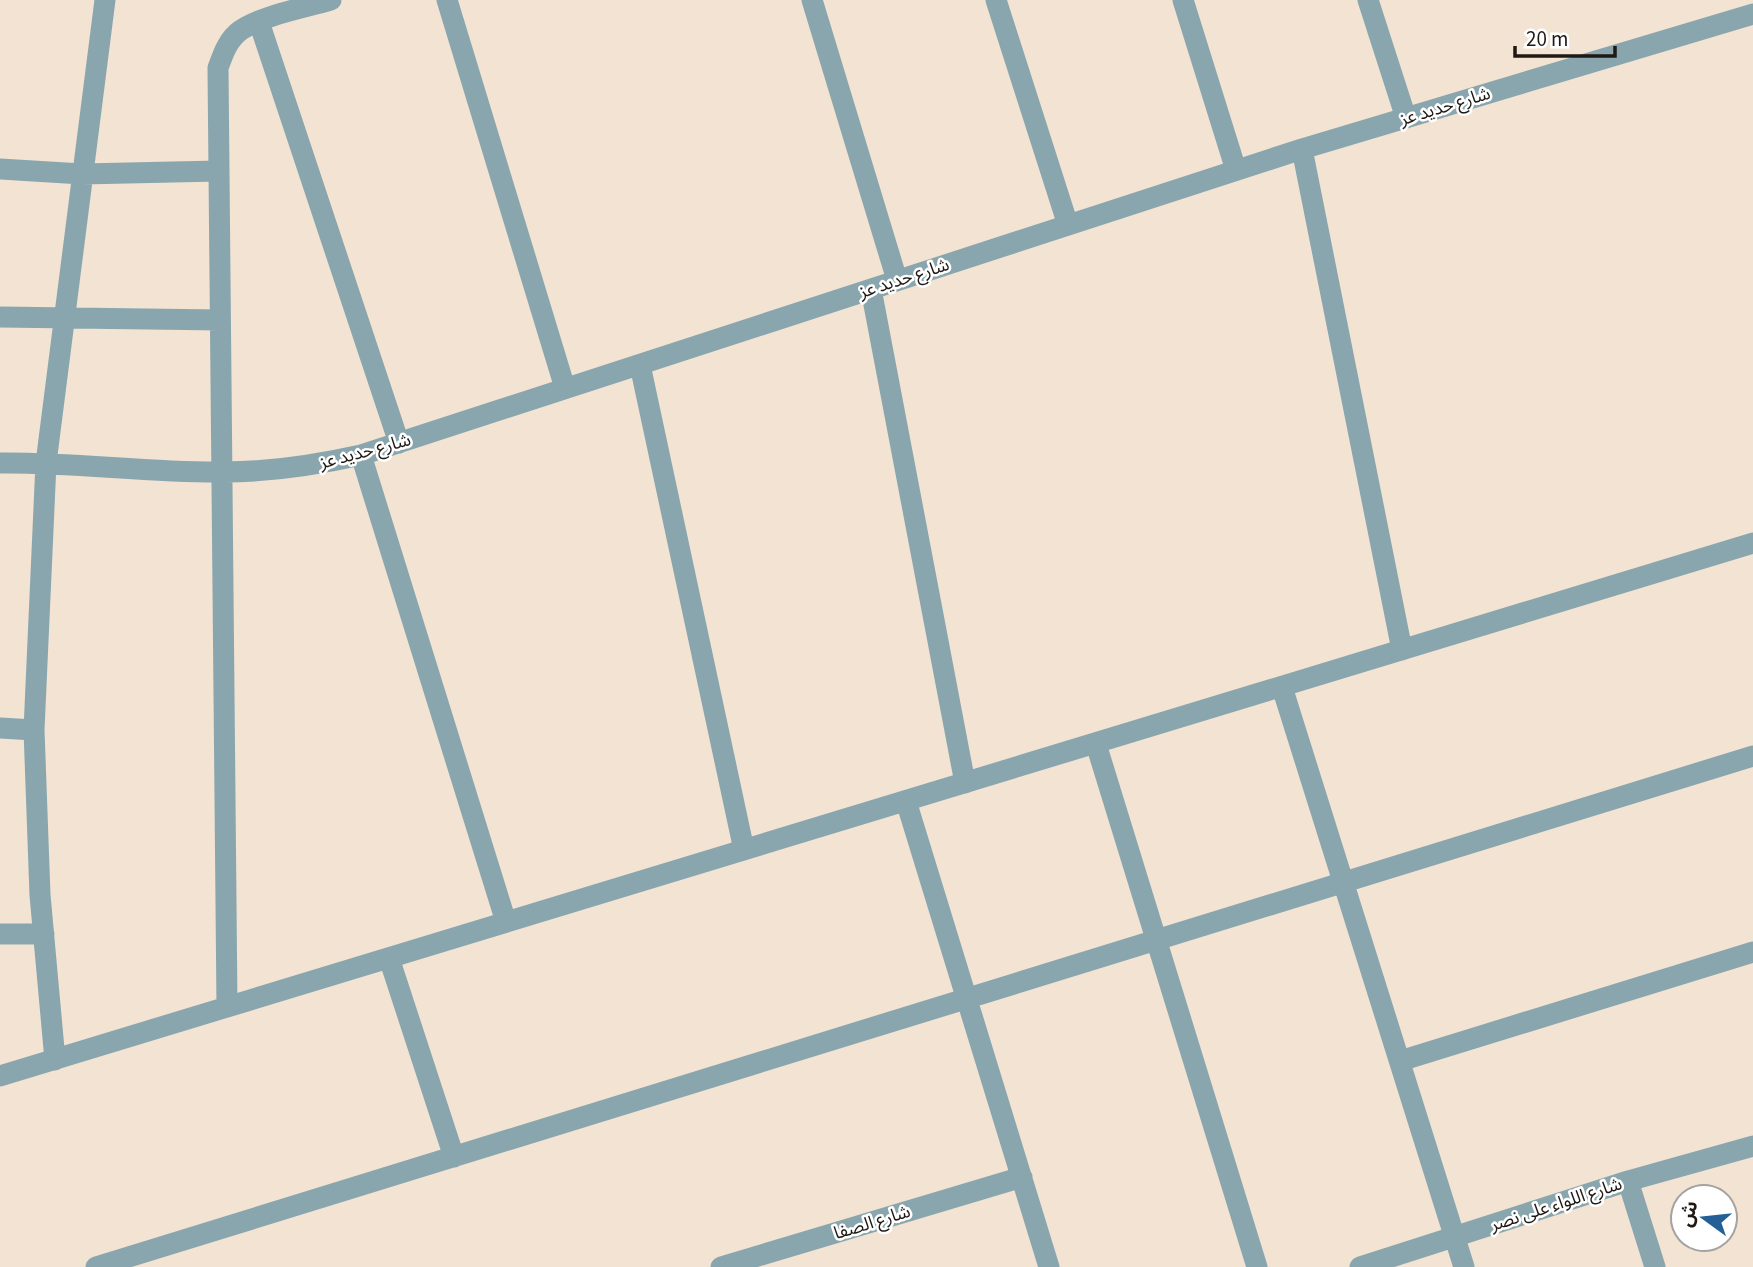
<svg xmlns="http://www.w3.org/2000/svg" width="1753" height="1267" font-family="'Source Sans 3','Noto Sans Arabic',sans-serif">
	<rect width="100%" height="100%" fill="#f2e3d3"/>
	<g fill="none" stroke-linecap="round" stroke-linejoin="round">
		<path stroke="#89a6ae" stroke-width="21" d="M447,0L565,388
			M812,0L897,280
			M996,0L1068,225
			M1183,0L1236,170
			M1368,0L1406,118
			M259,22L399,443
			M1302,149L1402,650
			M0,169L82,174L219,171
			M871,289L965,783
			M0,317L220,320
			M640,365L744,850
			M361,455L506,922
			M0,463C75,462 149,473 224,472C270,472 316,465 361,455L1302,149L1753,14
			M1282,687L1464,1267
			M0,728L34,730
			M1096,744L1257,1267
			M906,801L1049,1267
			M0,934H44
			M389,958L454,1157
			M227,1007L218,68C223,54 228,39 241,30C264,15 304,8 331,0
			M55,1060L40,895L34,730L46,463L105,0
			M1400,1061L1753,952
			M0,1076L1753,543
			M1628,1181L1655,1267
			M96,1267L1753,756
			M721,1267L1022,1177
			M1360,1267L1628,1181L1753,1146"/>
	</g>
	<g text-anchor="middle" stroke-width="5" stroke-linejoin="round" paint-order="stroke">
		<g font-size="18" fill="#1f1914" stroke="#fff">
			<text transform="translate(1445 106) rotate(-17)" y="6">شارع حديد عز</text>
			<text transform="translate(904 278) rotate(-18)" y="6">شارع حديد عز</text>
			<text transform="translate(365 451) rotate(-15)" y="6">شارع حديد عز</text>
			<text transform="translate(1556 1204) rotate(-18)" y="6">شارع اللواء على نصر</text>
			<text transform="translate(872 1222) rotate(-17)" y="6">شارع الصفا</text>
		</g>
	</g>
	<g transform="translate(1704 1218) rotate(285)"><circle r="33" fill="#ffffff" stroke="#a5a3a1" stroke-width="2"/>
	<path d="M0-5L12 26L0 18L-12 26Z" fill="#246097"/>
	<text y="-10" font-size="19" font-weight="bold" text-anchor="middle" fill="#1f1914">ش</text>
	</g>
	<path d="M1515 46v10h100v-10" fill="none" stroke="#1f1914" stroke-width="3.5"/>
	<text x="1526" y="46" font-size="21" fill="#1f1914" stroke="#ffffff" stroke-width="5" paint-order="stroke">20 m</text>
</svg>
